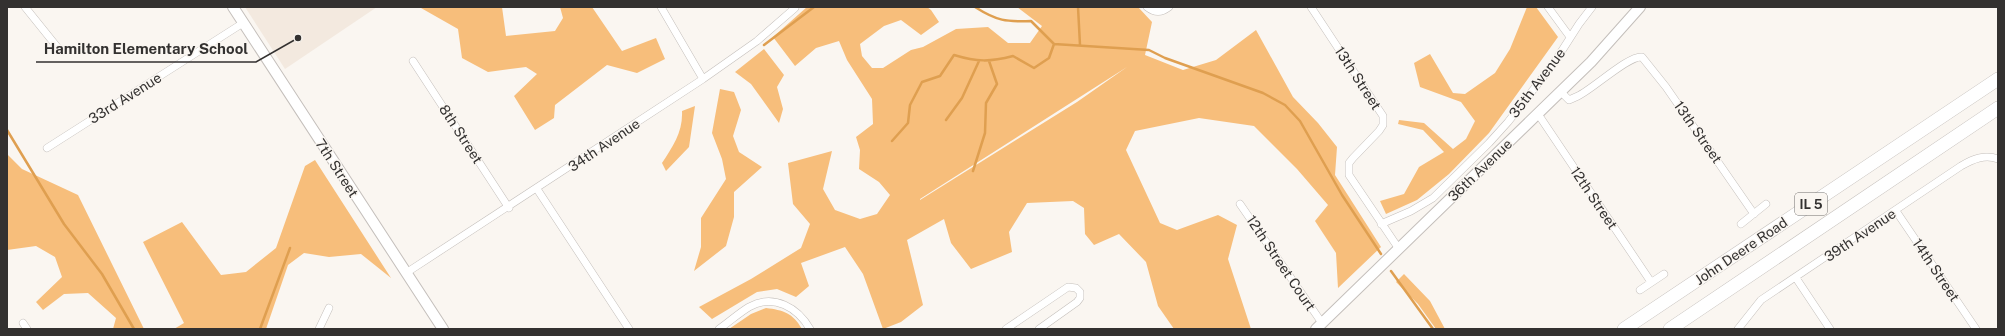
<svg xmlns="http://www.w3.org/2000/svg" width="2005" height="336" font-family="'Public Sans',sans-serif">
	<rect width="100%" height="100%" fill="#faf6f1"/>
	<path fill="#f3e9df" d="M245,7H377L285,69Z"/>
	<path fill="#f7be7b" fill-rule="evenodd" d="M385,7H502L506,36L555,31L563,18L560,7H592L622,51L656,38L665,59L637,73L607,65L555,105L554,118L535,130L514,96L537,74L526,67L488,72L462,58L458,29L421,8H386Z
		M807,7H927L931,10L939,22L921,35L901,20L884,26L860,44L862,56L872,68H883L911,50L923,47L956,29L988,27L1008,43H1030L1042,26L1017,7H1138L1152,22L1145,55L1183,70L1216,60L1256,30L1293,97L1318,123L1337,147L1335,175L1381,247L1338,288L1336,253L1315,221L1328,205L1297,169L1254,126L1199,118L1135,131L1126,150L1160,223L1177,230L1218,215L1237,225L1228,259L1251,329H1174L1158,306L1146,262L1119,234L1094,245L1085,234L1084,208L1073,201L1027,203L1009,232L1012,252L971,269L951,243L944,219L907,240L923,305L901,322L883,329L863,274L845,247L801,263L809,286L796,297L777,289L757,292L712,319L699,307L751,279L801,248L810,224L793,204L788,163L832,151L823,189L835,210L860,219L877,214L890,195L879,182L859,169L860,150L856,137L873,124L872,99L847,60L839,41L816,48L795,66L773,37ZM1127,67L1077,102L920,200V199Z
		M1527,7H1536L1558,37L1489,133L1449,174L1417,200L1386,214L1380,201L1404,194L1419,167L1444,152L1423,130L1398,124L1399,120L1424,123L1453,149L1466,139L1475,121L1461,102L1420,87L1414,63L1430,54L1453,93L1465,94L1495,73L1510,49Z
		M764,49L784,75L777,87L783,109L779,123L751,84L735,72Z
		M720,89L734,92L741,110L733,136L739,152L762,167L734,192V217L726,246L694,271L701,247V218L726,179L722,159L712,133Z
		M695,106L689,147L666,171L662,163C673,146 683,132 682,111Z
		M7,154L22,169L78,195L144,329H113L116,318L88,293L64,294L43,310L36,302L62,277L55,257L36,246L7,250Z
		M315,160L391,278L361,254L329,257L304,253L288,265L266,329H174L184,323L143,242L182,222L221,275L246,272L276,248L305,166Z
		M1404,274L1430,301L1445,329H1436L1418,304L1396,282Z
		M766,308C783,310 793,313 802,329H729L751,314Z"/>
	<g fill="none" stroke-linecap="round" stroke-linejoin="round">
		<path stroke="#df9f50" stroke-width="2.5" d="M975,7C997,21 1006,22 1031,21L1054,44L1149,50L1165,58L1263,93L1285,105L1300,121L1342,195L1381,254
			M1078,7L1080,45
			M764,45L814,7
			M946,120L962,98L979,61
			M7,130L64,224L102,274L134,329
			M892,141L908,123L910,105L922,82L940,76L954,55C977,62 990,62 1013,56L1034,68L1049,58L1054,44
			M973,171L985,133L986,103L997,84L989,61
			M1391,271L1433,329
			M260,329L290,248"/>
		<defs>
			<path id="street" d="M25,7L58,48
				M661,7L703,79
				M1147,7C1155,13 1161,13 1169,7
				M1311,7L1383,116V125L1379,131L1353,158L1349,163V175L1399,249
				M1548,7L1570,37
				M413,61L509,208
				M1561,92L1569,100L1578,96C1593,89 1629,55 1642,57L1666,87L1754,214
				M1538,114L1651,282
				M47,148L243,23
				M537,189L629,329
				M1240,204L1322,323
				M1896,211L1976,329
				M1381,224L1411,211L1433,198L1489,143L1508,122L1554,63L1579,24L1592,7
				M1741,224L1766,204
				M406,273L703,79L757,41L795,8
				M1796,278L1830,329
				M1640,290L1664,274
				M23,323L27,329
				M319,329L329,308
				M719,329C729,322 739,313 749,307C774,293 798,308 810,329
				M1006,329L1068,287L1076,288L1080,292V298L1077,302L1039,329
				M1738,329L1761,300L1961,166C1973,159 1985,154 1998,159"/>
			<path id="secondary" d="M233,7L443,329
				M1316,329L1591,62L1640,7"/>
			<path id="highway" d="M1624,329L1998,79
				M1670,329L1998,108"/>
		</defs>
		<use href="#street" stroke="#c4bfbb" stroke-width="8"/>
		<use href="#secondary" stroke="#c4bfbb" stroke-width="12"/>
		<use href="#highway" stroke="#c4bfbb" stroke-width="14"/>
		<use href="#street" stroke="#fff" stroke-width="7"/>
		<use href="#secondary" stroke="#fff" stroke-width="10"/>
		<use href="#highway" stroke="#fff" stroke-width="13"/>
	</g>
	<g text-anchor="middle" stroke-width="3" stroke-linejoin="round" paint-order="stroke">
		<rect fill="#faf6f1" stroke="#6f6c6a" stroke-width="1" x="1795" y="193" width="32" height="22" rx="3"/>
		<g font-size="13" font-weight="bold" fill="#333130">
			<text x="1811" y="209">IL 5</text>
		</g>
		<g font-size="14" fill="#333130" stroke="#faf6f1">
			<text transform="translate(1358 78) rotate(57)" y="5">13th Street</text>
			<text transform="translate(1537 83) rotate(-53)" y="5">35th Avenue</text>
			<text transform="translate(125 98) rotate(-32)" y="5">33rd Avenue</text>
			<text transform="translate(1698 132) rotate(55)" y="5">13th Street</text>
			<text transform="translate(461 134) rotate(57)" y="5">8th Street</text>
			<text transform="translate(604 145) rotate(-34)" y="5">34th Avenue</text>
			<text transform="translate(337 168) rotate(57)" y="5">7th Street</text>
			<text transform="translate(1480 170) rotate(-44)" y="5">36th Avenue</text>
			<text transform="translate(1594 198) rotate(56)" y="5">12th Street</text>
			<text transform="translate(1860 235) rotate(-34)" y="5">39th Avenue</text>
			<text transform="translate(1741 251) rotate(-34)" y="5">John Deere Road</text>
			<text transform="translate(1281 263) rotate(56)" y="5">12th Street Court</text>
			<text transform="translate(1936 270) rotate(56)" y="5">14th Street</text>
		</g>
	</g>
	<path fill="none" stroke="#333130" stroke-width="1.5" d="M298 38L256 62H36"/>
	<circle fill="#333130" stroke="#faf6f1" stroke-width="1.5" cx="298" cy="38" r="4"/>
	<g font-size="15" text-anchor="middle" font-weight="bold" fill="#333130" stroke="#faf6f1" stroke-width="3" stroke-linejoin="round" paint-order="stroke">
		<text x="146" y="54">Hamilton Elementary School</text>
	</g>
	<rect width="2005" height="336" fill="none" stroke="#333130" stroke-width="16"/>
</svg>
